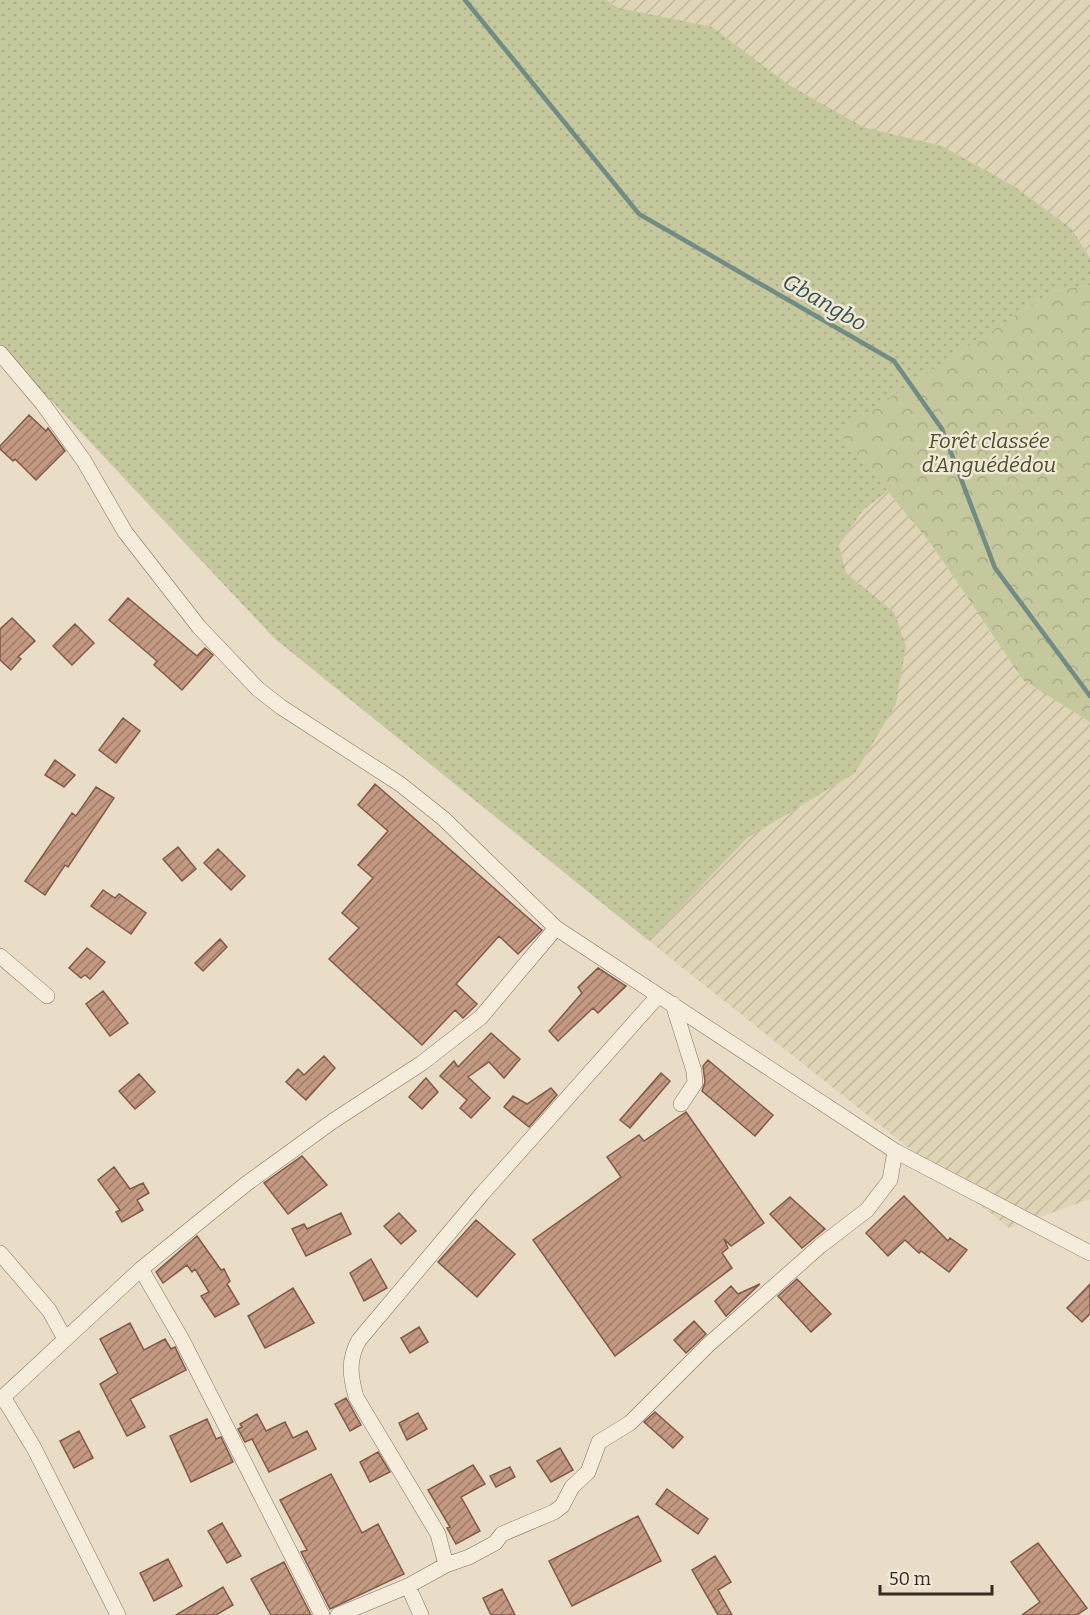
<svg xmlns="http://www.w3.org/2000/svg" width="1090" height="1615" font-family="Bitter,serif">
	<defs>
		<pattern id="farmland-furrows" width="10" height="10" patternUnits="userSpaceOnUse" patternTransform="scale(1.5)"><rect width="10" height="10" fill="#dfd5b6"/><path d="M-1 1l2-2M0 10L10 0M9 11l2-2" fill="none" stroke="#c0b79c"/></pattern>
		<pattern id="grass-dots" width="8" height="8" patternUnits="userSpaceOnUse" patternTransform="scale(1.5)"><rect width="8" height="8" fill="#c5c79d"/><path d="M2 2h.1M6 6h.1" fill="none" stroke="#aaab87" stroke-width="1.8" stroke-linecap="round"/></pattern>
		<pattern id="forest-crowns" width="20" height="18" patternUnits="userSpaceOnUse" patternTransform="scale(1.5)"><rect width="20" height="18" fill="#c5c79d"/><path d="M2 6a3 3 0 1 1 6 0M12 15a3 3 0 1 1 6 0" fill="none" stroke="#aaab87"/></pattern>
		<pattern id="building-hatch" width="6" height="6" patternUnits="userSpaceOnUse" patternTransform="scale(1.5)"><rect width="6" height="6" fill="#c49982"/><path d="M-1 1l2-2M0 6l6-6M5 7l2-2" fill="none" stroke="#a07d6a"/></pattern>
	</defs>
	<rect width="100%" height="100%" fill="#eaddc8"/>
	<path fill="url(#farmland-furrows)" d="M606,0H1090V258L1072,229L1014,186L942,146L863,127L660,17L619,8Z
		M888,491L932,545L1023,680L1090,722V1199L1009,1228L649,941L746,839L779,818L894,612L846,573L839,545L863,510Z"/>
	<path fill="url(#grass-dots)" d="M0,0H606L619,8L712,27L789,85L863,127L942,146L1014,186L1072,229L1090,258V285L1053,291L839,431L888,491L863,510L839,545L846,573L894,612L906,646L896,704L855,773L746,839L649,941L274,638L0,346Z"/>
	<path fill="url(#forest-crowns)" d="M1090,285V722L1023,680L932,545L838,431L1053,291Z"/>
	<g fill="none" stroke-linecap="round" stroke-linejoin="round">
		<path stroke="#708c83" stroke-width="4.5" d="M465,0L639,214L894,361L942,429L995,568L1090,696"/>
	</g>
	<path fill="url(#building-hatch)" stroke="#805a48" stroke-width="1.5" d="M29,415L46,431L48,428L65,451L36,480L15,459L13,461L0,449V446Z
		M128,598L197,656L205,648L213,655L182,690L154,665L157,661L109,620Z
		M12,618L35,641L18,657L21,659L11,670L0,660V629Z
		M75,624L94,643L72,665L53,646Z
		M123,718L140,731L116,763L99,750Z
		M55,760L75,775L64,787L45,775Z
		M375,784L542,930L518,954L499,936L456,984L477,1004L463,1018L455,1010L422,1045L329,959L359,928L342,913L373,878L358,865L388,831L358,805Z
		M96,787L114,798L68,867L65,865L45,895L25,881L72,813L76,816Z
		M178,847L196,869L182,881L163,859Z
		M218,849L245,876L231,890L204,863Z
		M103,890L115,898L119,894L146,913L131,934L91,906Z
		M220,939L227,947L203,971L195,963Z
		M87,948L105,962L90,979L85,975L81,978L69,968Z
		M598,968L626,986L598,1013L593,1008L558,1041L549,1031L582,993L578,987Z
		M103,991L128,1023L110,1036L86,1004Z
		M491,1033L520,1059L504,1078L489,1062L468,1077L490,1098L471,1118L460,1108L467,1100L440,1076L454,1061L458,1067Z
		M324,1056L335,1068L306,1100L286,1082L298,1069L304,1075Z
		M708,1060L773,1115L755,1136L702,1091L705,1082L703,1066Z
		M661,1073L670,1081L630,1128L620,1120Z
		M139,1074L155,1092L135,1109L119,1091Z
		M426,1078L438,1092L422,1109L409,1097Z
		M551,1088L557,1095L529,1127L504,1107L513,1096L527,1104Z
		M686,1112L764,1223L731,1246L724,1239L728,1248L722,1253L732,1268L615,1356L533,1240L621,1177L607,1157L639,1135L644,1141Z
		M302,1156L327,1185L288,1214L264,1183Z
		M114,1167L130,1189L143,1183L149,1193L137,1200L143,1210L122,1222L116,1212L120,1210L98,1180Z
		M904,1196L948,1241L950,1238L967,1250L949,1272L921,1251L919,1253L905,1240L888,1256L866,1233Z
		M790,1197L825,1229L802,1248L770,1214Z
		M341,1213L351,1234L306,1256L292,1229L304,1224L307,1229Z
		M399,1213L416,1231L401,1244L384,1226Z
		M476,1220L515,1254L477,1297L438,1262Z
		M197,1236L221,1270L224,1269L230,1281L227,1284L239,1304L215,1317L201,1296L209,1292L195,1269L192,1272L187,1265L163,1283L156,1272Z
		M371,1259L387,1288L364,1301L350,1273Z
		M797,1279L831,1314L811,1332L778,1296Z
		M760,1284L726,1316L715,1301L731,1286L738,1294Z
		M1090,1284V1314L1082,1322L1067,1308Z
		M293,1288L314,1323L265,1348L248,1316Z
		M694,1321L706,1334L686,1353L674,1340Z
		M130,1323L144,1350L165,1339L171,1349L175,1347L186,1370L130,1399L145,1427L127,1436L100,1384L118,1373L100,1339Z
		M419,1327L428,1342L410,1353L401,1338Z
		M346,1398L361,1425L350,1431L335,1404Z
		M655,1412L683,1437L673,1448L644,1422Z
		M418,1413L427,1429L407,1440L399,1423Z
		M257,1414L266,1431L285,1422L293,1438L307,1431L316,1449L269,1472L252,1439L245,1442L238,1429L242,1427L240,1424Z
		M207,1419L216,1439L221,1437L233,1462L191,1482L170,1436Z
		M79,1431L93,1458L74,1468L60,1441Z
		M560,1448L573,1470L551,1482L537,1461Z
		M378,1452L390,1472L370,1482L360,1462Z
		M473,1465L485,1484L461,1497L480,1531L456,1544L447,1528L450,1527L428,1490Z
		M510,1467L515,1477L496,1487L490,1476Z
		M331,1474L362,1533L378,1524L404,1574L330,1609L301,1552L307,1550L280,1500Z
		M667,1489L708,1519L698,1534L656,1504Z
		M638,1516L661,1561L572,1606L549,1561Z
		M222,1523L241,1556L227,1563L208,1531Z
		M1038,1543L1087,1608L1077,1615H1022L1040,1602L1011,1562Z
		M715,1556L731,1582L718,1590L732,1615H718L692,1570Z
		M168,1559L182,1586L154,1601L140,1573Z
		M284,1562L311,1615H271L251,1579Z
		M223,1587L233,1605L216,1615H176Z
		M502,1589L515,1615H491L483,1598Z"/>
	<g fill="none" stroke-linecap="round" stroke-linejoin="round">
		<defs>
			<path id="minor" d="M0,353L43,404L84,461L125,532L199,627L258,689L281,707L400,784L444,819L556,928L895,1151L1090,1253
				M0,956L47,996
				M673,1004L694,1071L695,1083L681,1104
				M0,1253L49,1310L65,1339
				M141,1269L181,1338L322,1615
				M3,1397L34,1448L118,1615
				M0,1400L141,1269L246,1184L333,1121L422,1063L481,1017L556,928
				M446,1565L438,1534L356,1397C350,1375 348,1360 359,1340L482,1194L658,996
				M408,1586L421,1615
				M338,1615L408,1586L446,1565L469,1557L495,1543L502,1534L554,1512L562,1506L572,1487L588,1472L599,1442L630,1423L708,1345L820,1246L867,1210L890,1180L895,1151"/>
		</defs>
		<use href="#minor" stroke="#84705f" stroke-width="16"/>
		<use href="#minor" stroke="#f5ecdb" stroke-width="15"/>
	</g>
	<g text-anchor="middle" stroke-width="5" stroke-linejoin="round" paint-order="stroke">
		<g font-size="21" font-style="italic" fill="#49502a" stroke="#f2e8d7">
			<text x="989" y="448">Forêt classée<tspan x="989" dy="24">d’Anguédédou</tspan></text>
		</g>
		<g font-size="22" font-style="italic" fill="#32544f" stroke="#f2e8d7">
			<text transform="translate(825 302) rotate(30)" y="8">Gbangbo</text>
		</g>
	</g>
	<path d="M880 1585v9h112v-9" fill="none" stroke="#362a21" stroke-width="3"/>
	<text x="889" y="1585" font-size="18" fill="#362a21" stroke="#f2e8d7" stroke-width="4.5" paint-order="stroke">50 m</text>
</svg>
